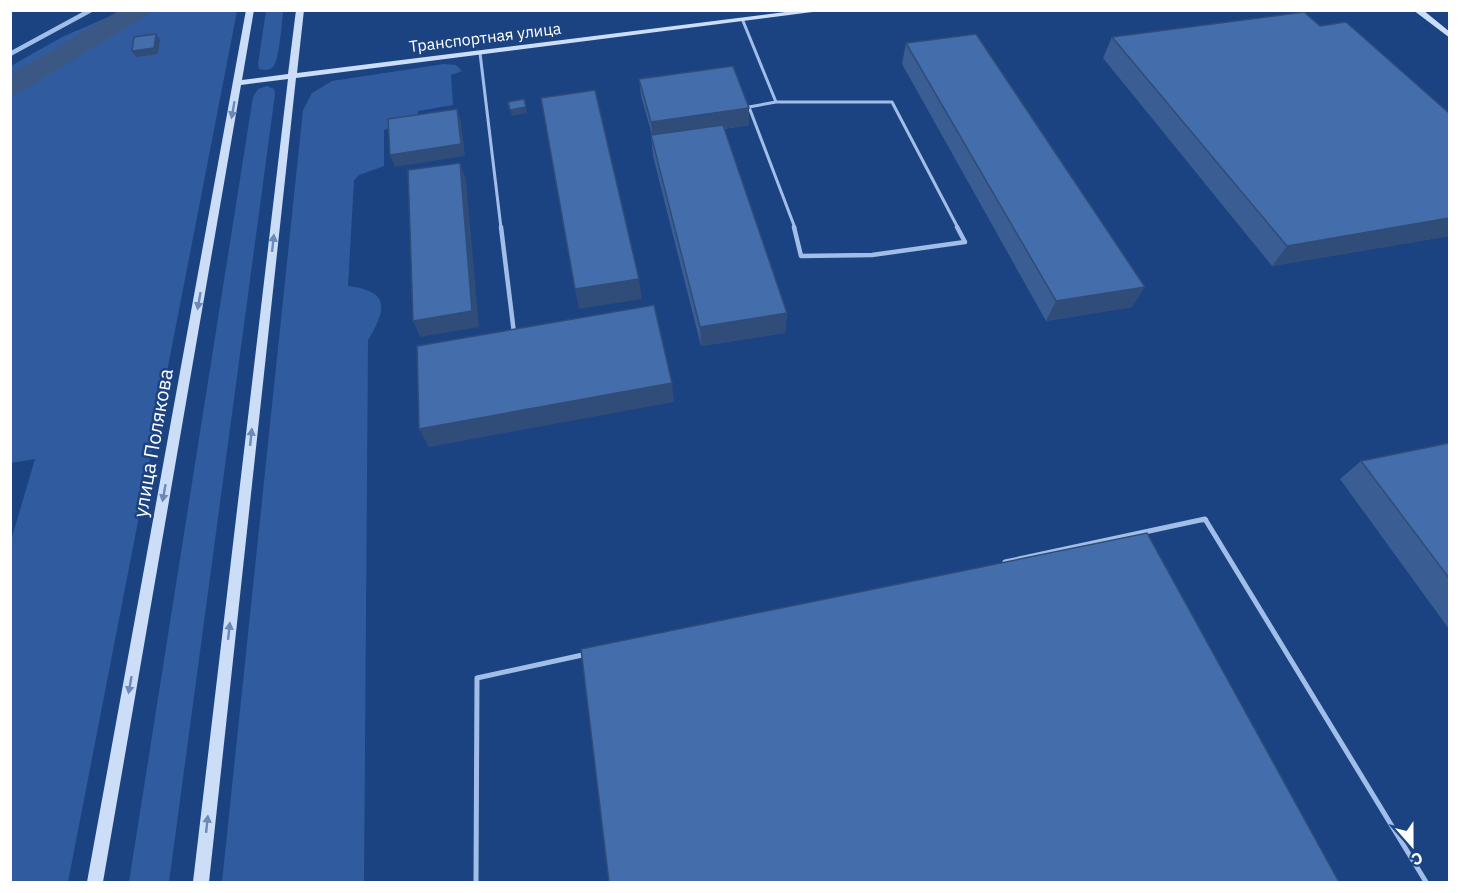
<svg xmlns="http://www.w3.org/2000/svg" width="1460" height="893" font-family="'IBM Plex Sans',sans-serif">
	<rect width="100%" height="100%" fill="#1c4381"/>
	<path fill="#305c9f" d="M122,11H237L68,882H11L10,544L35,459L11,463V66L62,37Z
		M266,11H283C282,21 279,62 273,67C268,71 263,70 259,69L258,64Z
		M444,64L456,65L462,71L451,75L453,105L418,111V118L384,130V166L359,175L354,180L348,286C390,291 387,309 368,340L364,882H222L303,110L312,93L332,81Z
		M267,86L274,89L275,94L169,882H129L253,97L258,89Z"/>
	<g fill="none" stroke-linecap="round" stroke-linejoin="round">
		<path fill="#3b5885" fill-rule="evenodd" d="M120,10H150L147,15L19,93L10,95V75Z"/>
		<path stroke="#a1bee9" stroke-width="3" d="M743,21L776,102
			M480,53L501,228
			M776,102H892L958,228
			M776,102L749,107L795,228"/>
		<path stroke="#a1bee9" stroke-width="4.5" d="M501,227L514,333
			M794,227L801,256L872,255L965,242L957,227
			M1201,520H1206"/>
		<path stroke="#a1bee9" stroke-width="5" d="M1005,562L1205,519L1426,882
			M476,882L477,678L587,654"/>
		<path stroke="#a1bee9" stroke-width="4.5" d="M10,54L91,10"/>
		<path fill="#ccddf7" fill-rule="evenodd" d="M246,10H254L242,80L288,74L296,10H304L297,73L801,10H828L296,78L209,882H193L288,79L241,85L103,882H87Z
			M1413,10H1423L1450,32V38Z"/>
	</g>
	<path fill="#3a5e93" d="M1320,26L1449,113V236L1272,266L1103,58L1112,37Z
		M906,43L1132,307L1046,321L902,64Z
		M639,79L749,125L724,129L787,313L785,333L701,346L653,156L651,135H652L641,96Z
		M1449,443V629L1340,479L1361,461Z"/>
	<path fill="#304c78" d="M156,34L160,40L158,54L136,57L132,51Z
		M526,107L527,113L512,116L510,110Z
		M749,108V125L653,139L651,122Z
		M457,109L461,121L465,156L395,167L390,155Z
		M460,163L466,180L479,327L420,337L413,321Z
		M1449,218V236L1272,266L1287,246Z
		M639,279L642,299L579,309L575,289Z
		M1145,287L1132,307L1046,321L1056,301Z
		M787,313L785,333L701,346L700,327Z
		M672,383L674,402L429,447L419,429Z"/>
	<path fill="#446dab" stroke="#304c78" stroke-width="1.5" d="M1304,12L1320,26L1346,22L1449,113V218L1287,246L1112,37Z
		M156,34L154,48L132,51L134,37Z
		M976,34L1145,287L1056,301L906,43Z
		M733,66L749,108L651,122L639,79Z
		M595,90L639,279L575,289L541,98Z
		M524,99L526,107L510,110L508,102Z
		M457,109L461,144L390,155L388,119Z
		M723,125L787,313L700,327L651,135Z
		M460,163L472,311L413,321L408,170Z
		M654,305L672,383L419,429L417,346Z
		M1449,443V578L1361,461Z
		M1147,533L1339,882H609L581,649Z"/>
	<defs><path id="oneway-solid" d="M-6-.8H1V-3.2L6.5 0L1 3.2V.8H-6Z" transform="scale(1.5)"/></defs>
	<g fill="#6b88b6">
		<use href="#oneway-solid" transform="translate(233 110) rotate(100)"/>
		<use href="#oneway-solid" transform="translate(273 243) rotate(-84)"/>
		<use href="#oneway-solid" transform="translate(199 301) rotate(100)"/>
		<use href="#oneway-solid" transform="translate(251 437) rotate(-84)"/>
		<use href="#oneway-solid" transform="translate(164 493) rotate(100)"/>
		<use href="#oneway-solid" transform="translate(229 631) rotate(-84)"/>
		<use href="#oneway-solid" transform="translate(130 685) rotate(100)"/>
		<use href="#oneway-solid" transform="translate(207 824) rotate(-84)"/>
	</g>
	<g text-anchor="middle" stroke-width="5" stroke-linejoin="round" paint-order="stroke">
		<g font-size="16" fill="#fff" stroke="#1c4381">
			<text transform="translate(485 37) rotate(-7)" y="6">Транспортная улица</text>
		</g>
		<g font-size="20" fill="#fff" stroke="#1c4381">
			<text transform="translate(153 443) rotate(-80)" y="7">улица Полякова</text>
		</g>
	</g>
	<rect width="1460" height="893" fill="none" stroke="#ffffff" stroke-width="24"/>
	<g transform="translate(1412 845) rotate(159)" stroke="#1c4381" stroke-width="4.5" paint-order="stroke">
	<path d="M0-4.5L10 22L0 15L-10 22Z" fill="#ffffff"/>
	<text y="-9" font-size="16" font-weight="bold" text-anchor="middle" fill="#ffffff">С</text>
	</g>
</svg>
